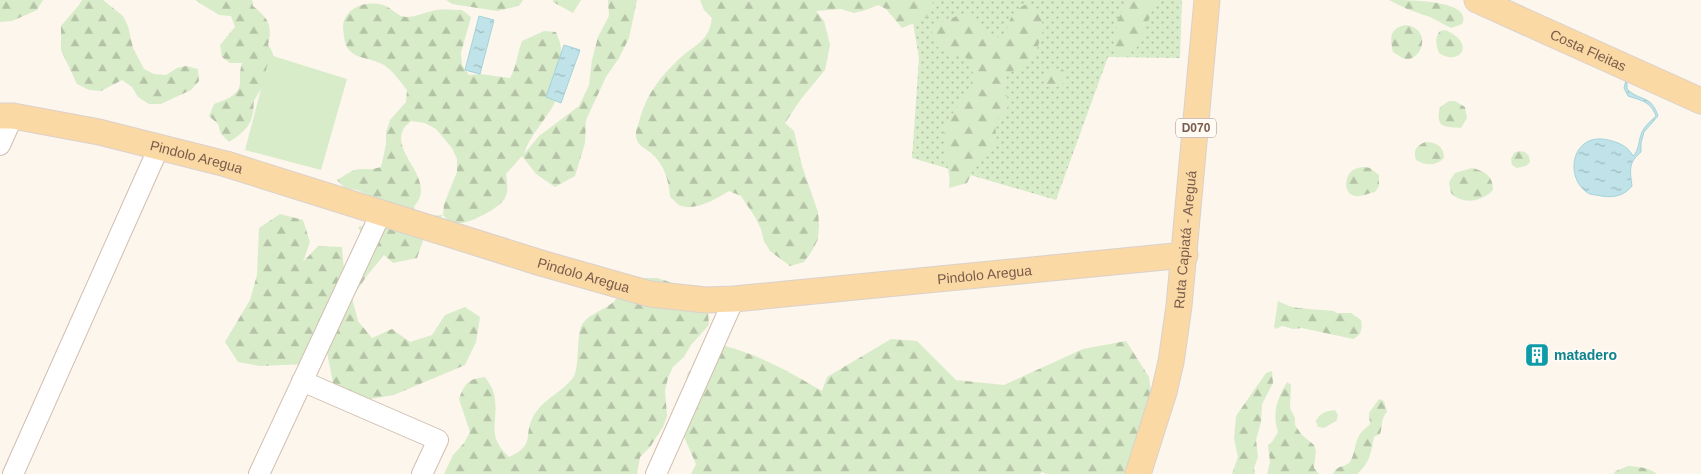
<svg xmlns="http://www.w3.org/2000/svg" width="1701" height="474" font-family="Arial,sans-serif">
	<defs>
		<pattern id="grass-dots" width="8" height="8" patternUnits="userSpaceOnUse" patternTransform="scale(1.25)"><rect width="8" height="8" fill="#d8ecc9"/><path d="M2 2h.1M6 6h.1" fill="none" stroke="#b4c2a5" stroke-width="1.8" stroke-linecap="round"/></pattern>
		<pattern id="forest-firs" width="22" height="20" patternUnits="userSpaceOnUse" patternTransform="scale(1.25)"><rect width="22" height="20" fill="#d8ecc9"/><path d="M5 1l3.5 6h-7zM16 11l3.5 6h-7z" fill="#b4c2a5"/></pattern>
		<pattern id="water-ripples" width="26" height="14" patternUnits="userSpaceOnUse" patternTransform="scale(1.25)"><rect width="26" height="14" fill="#bfe3e8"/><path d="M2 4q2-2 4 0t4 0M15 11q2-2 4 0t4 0" fill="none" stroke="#a0bbbe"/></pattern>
	</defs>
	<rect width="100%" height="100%" fill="#fdf6ec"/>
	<path fill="url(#grass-dots)" d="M912,0H1182L1180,58L1108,57L1056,200L912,158L919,58L910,5Z"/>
	<path fill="url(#forest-firs)" fill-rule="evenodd" d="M0,0H43L37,10L12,21L0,22Z
		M82,0H103L123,16L128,26L133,48L144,69L154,74L166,75L177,68L186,66L198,69L199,81L191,90L161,104H149L138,97L132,87L122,80L101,91L89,90L77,84L61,50V26L79,5Z
		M195,0H252L253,6C268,19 273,24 268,45C284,64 263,83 254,101C253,105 254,109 253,113C251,127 240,135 229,142L221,134L218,124L209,116L214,104C224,100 240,96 240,82C240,74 240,70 242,63H230L222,57L220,45L235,27L231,16L219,15Z
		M446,0H523L519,6L497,11L452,4Z
		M553,0H581L573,13L553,2Z
		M608,0H637L629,38L619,58L606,77L586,120L585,143L575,176L555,187L536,174L522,156L506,174C507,181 509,191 505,198C499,209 465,227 452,223C449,222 445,217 443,215L426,232L417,258L393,263L384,255L366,277L352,298L358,321L372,338L392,329L410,342L432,335L445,315L465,307L480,317L476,342L465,365L394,395L365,400L336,399L327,352L306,364L260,366L238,362L225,342L250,300L257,275L259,228L280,214L303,220L310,242L303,262L318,246L342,247L344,271L339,279L368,248L358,227L381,223L390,208L369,195L357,190L345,188L337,180C344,176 351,170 360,169C369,169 371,170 381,167L386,144V132L390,120L406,102L407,90C399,80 391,68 380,63C370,58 357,59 349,50C344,45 344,34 343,28C343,8 366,0 383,5C391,7 398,17 406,17C416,17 426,12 436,10C444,9 454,10 462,10L471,17L461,53L462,65L469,75L480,74L510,78C517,66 517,54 522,41L544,31L556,32C557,35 559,39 560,43C563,55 560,93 554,104C545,121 529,136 524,154L539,136L579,106L589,85L592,60L598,37L609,16ZM411,121L425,123L436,129L452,148L457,159V172L444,204L443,215L417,217L414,207C416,204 419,200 420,197C427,173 393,152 403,130C404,127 408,124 411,121Z
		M700,0H934L926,18L902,28L886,9L878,5L866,10L854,13L841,9L816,11L824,21L830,45L825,70L801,99L785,123L794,131L802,166L818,212L819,225L818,239L812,251L804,262L790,266L770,251L764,241L761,229L755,217L741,196L729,191C716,199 695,212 679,205C676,203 673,199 670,197C669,180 664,164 651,153C644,147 637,146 636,136C635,131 639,123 640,118C647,93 662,75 680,58C696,44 709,41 712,18L704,10Z
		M1130,0H1156L1142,38L1135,50L1118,57L1113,45L1117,34V21L1125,6Z
		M1389,0C1408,0 1474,0 1462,24L1451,28L1430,17L1407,9Z
		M1027,4L1038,9L1042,19L1043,31L1037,49L1032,60L1021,68L1010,72L1006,78L1005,90L1008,100V106L1005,112L996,120L995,126L997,144L990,154L975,166L967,183L949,188C952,167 940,151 945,131C949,110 978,89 972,68C971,64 968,60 966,58L943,51L934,44L932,32L939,23L970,11C979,22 988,37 1002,38C1007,33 1006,29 1009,22C1012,14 1019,7 1027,4Z
		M1405,25C1432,28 1423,59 1407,59C1402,59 1397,54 1393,52C1390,39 1389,28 1405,25Z
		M1445,30C1477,43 1460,67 1439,53C1436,44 1434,39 1440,31Z
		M1061,68L1065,72V82L1057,87H1047C1044,82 1042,78 1044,73Z
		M1449,101H1455L1465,107L1467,118L1461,128C1444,127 1435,128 1440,107Z
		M1425,142C1436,142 1444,146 1444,158C1436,166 1426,166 1416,160C1413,151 1416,146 1425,142Z
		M1519,151L1525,152L1529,156L1530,162L1526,166L1517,168L1512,165L1511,159L1514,153Z
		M1364,167L1370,168L1379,175V186L1375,192C1369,193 1361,197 1355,196C1343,194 1344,176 1353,170C1356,168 1361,167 1364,167Z
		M1472,168C1485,171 1493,176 1493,190C1482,202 1462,205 1451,193L1449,182L1455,173Z
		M642,278H657L682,286L708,312L709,325L691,345L684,357L673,367L668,378L665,390L667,416L663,427L650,447L640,457L637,474H444L453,455L464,443L470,432L459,399C465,383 468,379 485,377C490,384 494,390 495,399C498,425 486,435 509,457C536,445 523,436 533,417C543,398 564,392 574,376C579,366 577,342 580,330C584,313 606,312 617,298C619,296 619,291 621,288C626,283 636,280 642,278Z
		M1278,301C1283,303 1288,306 1293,307C1307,310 1320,309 1334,311L1336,313H1351L1361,320C1363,329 1361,335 1353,339L1302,328L1293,329L1282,326L1276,329L1274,327Z
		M891,339L917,341L956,380L1004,385L1083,349L1126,341L1149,377L1155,422L1133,474H1046L1042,472L1040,474H691L696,464L677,421L688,372L725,346C760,355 791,373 822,391L827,377Z
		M1272,371L1273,383L1262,404L1261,422L1256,440L1258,457L1254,468L1255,474H1232L1238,457L1234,439L1236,416L1266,373Z
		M1287,382L1291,385L1290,408L1295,418V425L1301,434L1314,445L1316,451L1314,468L1319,474H1267L1270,462L1268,445L1272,442L1278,432C1272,413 1277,399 1287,382Z
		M1379,399L1384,401L1387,412C1380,420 1383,425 1380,434L1374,437C1371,452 1370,463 1357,474H1333C1336,465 1343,468 1349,463C1355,456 1354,444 1359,436C1361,431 1367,428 1370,424L1369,413Z
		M1335,410L1338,415L1336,421L1324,428L1318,427L1316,421C1320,413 1326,411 1335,410Z
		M1628,466C1639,467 1648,467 1657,474H1613L1616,471Z"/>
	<path fill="#d8ecc9" d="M270,55L347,79L321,170L245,150Z"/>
	<path fill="url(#water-ripples)" stroke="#a5d3da" d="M479,16L494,20L480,74L465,70Z
		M564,45L580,50L561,103L546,97Z
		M1626,80L1701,111V114L1627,81V89C1640,102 1651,94 1658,116L1644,132L1641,143V152C1628,163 1630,170 1632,186C1624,196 1614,198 1601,196C1598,195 1593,195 1590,194C1563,181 1570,128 1612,141C1622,144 1628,147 1633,156C1640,149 1638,141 1642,132C1645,125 1651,121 1656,116C1650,101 1642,101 1628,96L1624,88Z"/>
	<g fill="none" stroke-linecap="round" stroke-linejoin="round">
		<defs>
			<path id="minor" d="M0,145L13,116
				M302,381L438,440L422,474
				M13,474L159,147
				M259,474L381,213
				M656,474L734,299"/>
			<g id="major">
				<path id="s1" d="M1477,0L1701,101"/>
				<path id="s2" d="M0,116H13L99,132L226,164L541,263L650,294L706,300L734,299L1185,255"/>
				<path id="s3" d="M1138,474L1164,392L1171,362L1179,306L1207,0"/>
			</g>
		</defs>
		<use href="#minor" stroke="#d1beb0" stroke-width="22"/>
		<use href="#major" stroke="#dad1cd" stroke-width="27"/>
		<use href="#minor" stroke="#fff" stroke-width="20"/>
		<use href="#major" stroke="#fbd9a5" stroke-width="25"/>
	</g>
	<defs>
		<symbol id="building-square" viewBox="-11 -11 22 22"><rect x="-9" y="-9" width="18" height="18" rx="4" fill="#0f9aa8" stroke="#fffaf3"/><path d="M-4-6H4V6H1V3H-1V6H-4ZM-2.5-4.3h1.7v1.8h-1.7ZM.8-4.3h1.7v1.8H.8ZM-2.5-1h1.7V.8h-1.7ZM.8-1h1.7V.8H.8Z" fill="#fff"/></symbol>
	</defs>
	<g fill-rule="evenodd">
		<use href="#building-square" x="1523" y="341" width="28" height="28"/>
	</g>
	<g text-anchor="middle" stroke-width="4" stroke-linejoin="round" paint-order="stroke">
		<rect fill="#fffaf3" stroke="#a28b7f" stroke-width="1" x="1176" y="118.5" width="40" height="19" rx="4"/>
		<g font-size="12" font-weight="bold" fill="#7a5c4d">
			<text x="1196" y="132">D070</text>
		</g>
		<g font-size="14" fill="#7a5c4d" stroke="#fffaf3">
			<text dy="5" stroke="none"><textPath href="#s1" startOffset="122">Costa Fleitas</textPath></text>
			<text dy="5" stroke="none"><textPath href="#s2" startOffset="201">Pindolo Aregua</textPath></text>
			<text dy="5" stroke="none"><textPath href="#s3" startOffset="240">Ruta Capiatá - Areguá</textPath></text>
			<text dy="5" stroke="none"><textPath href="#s2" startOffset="1011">Pindolo Aregua</textPath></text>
			<text dy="5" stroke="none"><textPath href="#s2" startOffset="606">Pindolo Aregua</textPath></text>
		</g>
		<g font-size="14" font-weight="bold" fill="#0d838f" stroke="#fffaf3" text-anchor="start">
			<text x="1554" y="360">matadero</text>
		</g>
	</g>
</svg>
